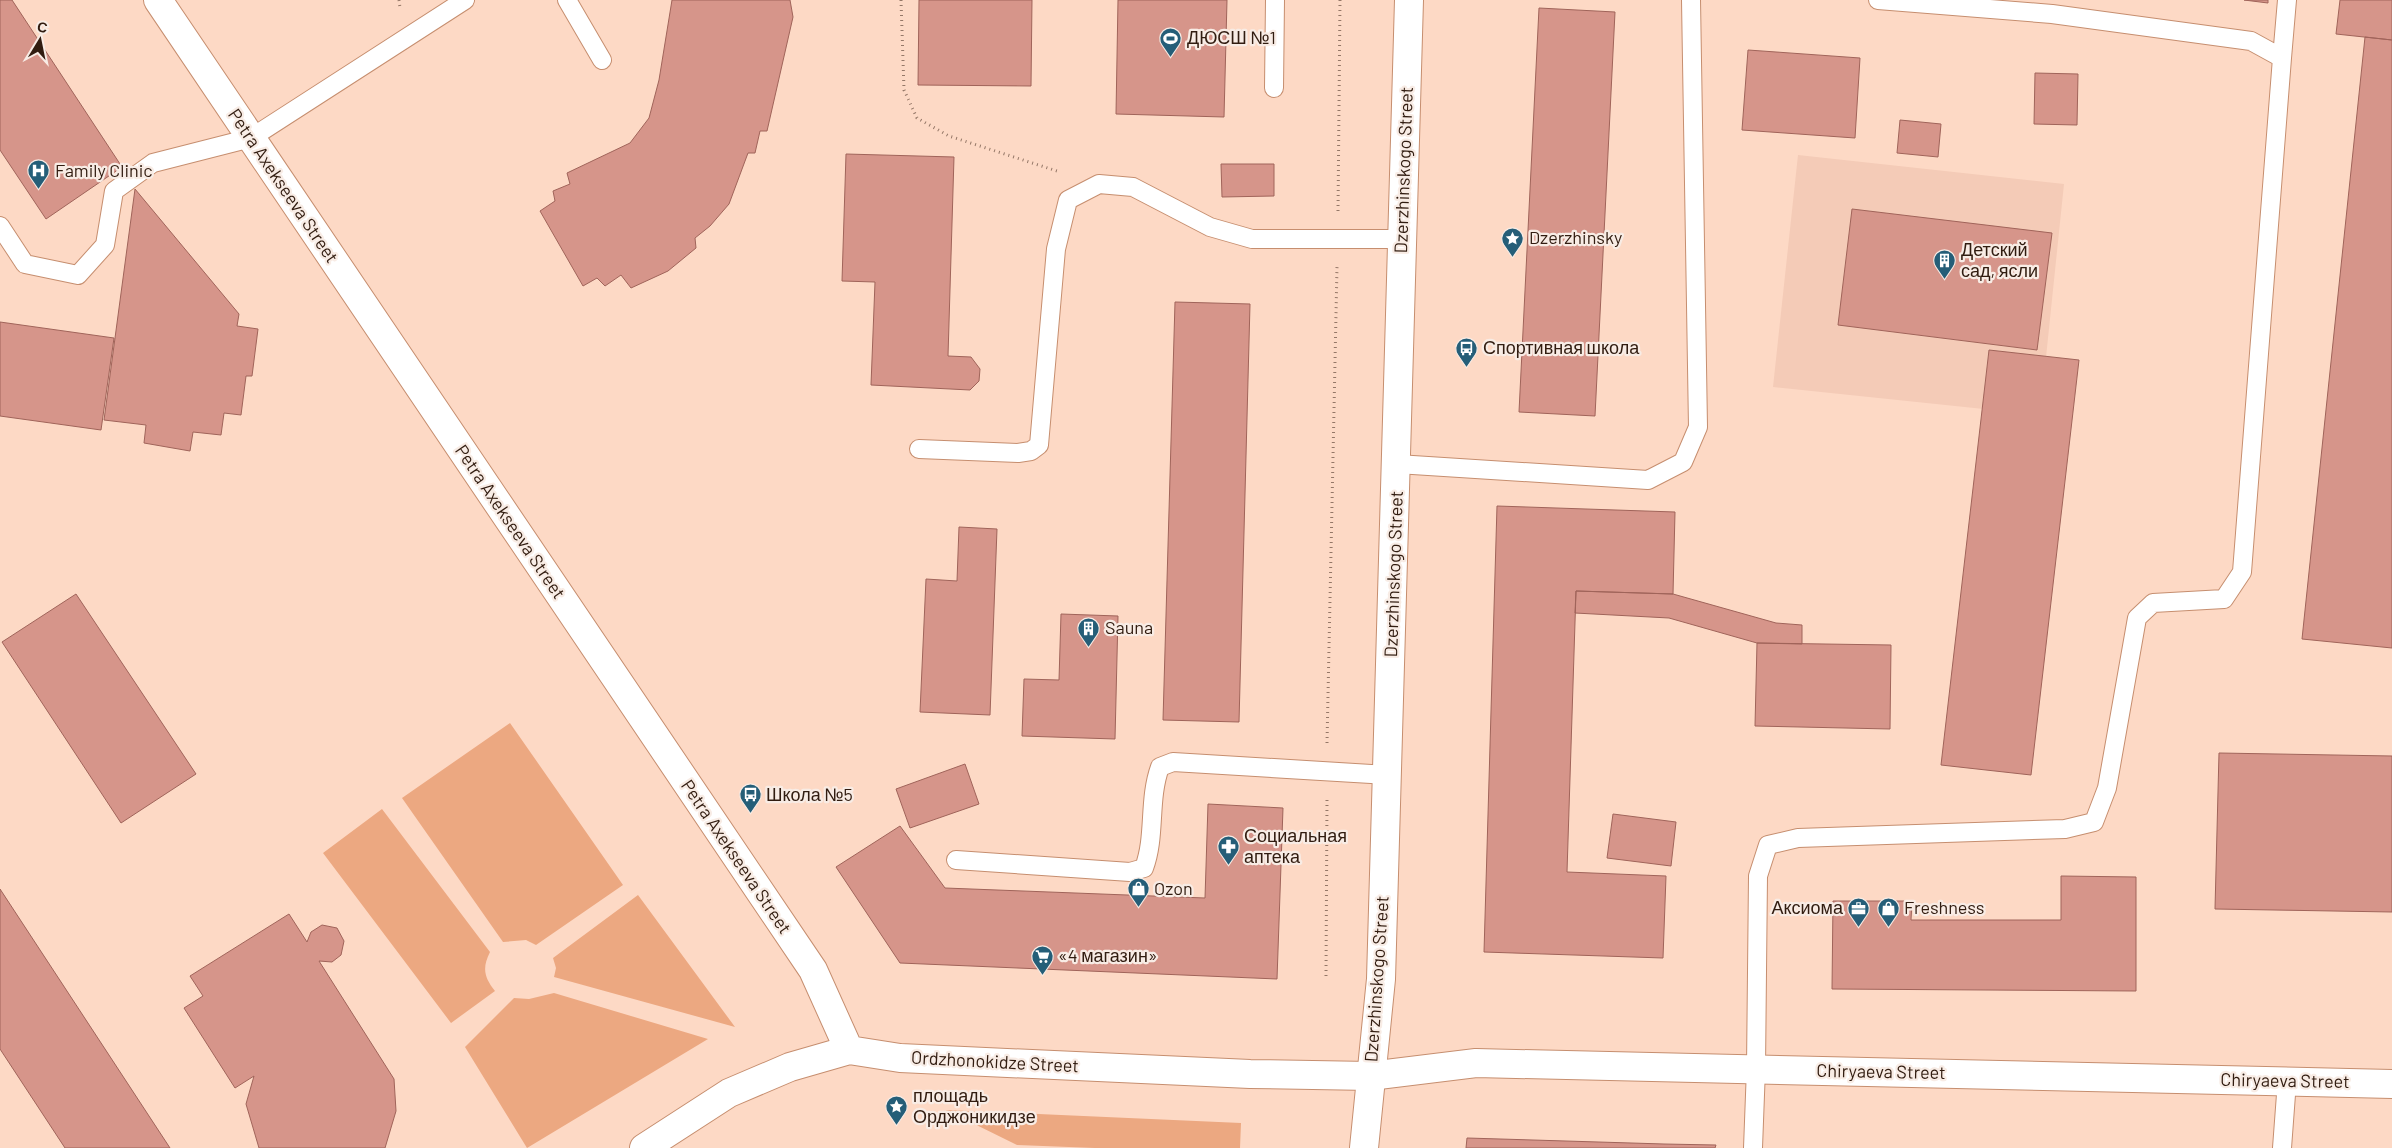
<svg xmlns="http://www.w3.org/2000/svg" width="2392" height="1148" font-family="Barlow,sans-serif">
	<rect width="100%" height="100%" fill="#fdd9c5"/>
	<path fill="#f4cbb7" d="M1798,155L2064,184L2040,415L1773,387Z"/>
	<path fill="#eca881" d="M510,723L623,885L536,945L526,940L503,942L402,798Z
		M382,809L490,952C482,968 484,977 495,991L451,1023L323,853Z
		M638,895L735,1027L554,977L556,968L553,958Z
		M554,993L708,1039L527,1148L465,1047L514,998L529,999Z
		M946,1110L1241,1123L1240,1148H1095L1017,1145Z"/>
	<path fill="#d6958a" stroke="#a0645a" d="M0,0H12L122,167L46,219L0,150Z
		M672,0H790L793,17L767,131H760L755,153H748L729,204L710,226L695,238L696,248L668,271L631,288L621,275L605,286L597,278L583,286L540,211L555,201L553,191L570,184L567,173L630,143L649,118L659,80Z
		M919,0H1032L1031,86L918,85Z
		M1118,0H1227L1224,117L1116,114Z
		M2244,0H2268V3Z
		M2340,0H2392V40L2336,34Z
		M1539,8L1615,12L1595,416L1519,412Z
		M2365,37L2392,40V648L2302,639Z
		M1748,50L1860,58L1855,138L1742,130Z
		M2035,73L2078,74L2077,125L2034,124Z
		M1900,120L1941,124L1938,157L1897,153Z
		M846,154L954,157L948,356L971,357L980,369L979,381L970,390L871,385L875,282L842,281Z
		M1221,164H1274V196L1222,197Z
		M135,189L239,314L237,326L258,329L252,376H246L241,415L224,413L221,435L193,432L190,451L144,443L146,425L104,420Z
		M1852,209L2052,233L2037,350L1838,325Z
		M1175,302L1250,304L1239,722L1163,720Z
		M0,322L114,338L101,430L0,416Z
		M1989,350L2079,360L2031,775L1941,765Z
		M1497,506L1675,512L1673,594L1576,591L1567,872L1666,876L1663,958L1484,952Z
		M959,527L997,529L990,715L920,712L926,579L957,581Z
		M1576,591L1673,594L1776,623L1802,625V644L1757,643L1669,618L1575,613Z
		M76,594L196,774L121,823L2,642Z
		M1061,614L1118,616L1115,739L1022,736L1024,679L1059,680Z
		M1757,643L1891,645L1890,729L1755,726Z
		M2219,753L2392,756V912L2215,909Z
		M965,764L979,804L910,828L896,789Z
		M1208,804L1283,808L1277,979L900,963L836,867L900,826L945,888L1205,898Z
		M1613,814L1676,822L1671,866L1607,858Z
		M2061,876L2136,877V991L1832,989L1833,901H1912L1911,920H2061Z
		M0,889L170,1148H65L0,1049Z
		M289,914L307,942L311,932L322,925L337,928L344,941L341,955L332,962L319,961L394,1079L396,1111L385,1148H259L246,1104L254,1076L235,1088L184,1008L203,996L190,976Z
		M1467,1138L1664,1144L1716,1145L1715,1148H1466Z"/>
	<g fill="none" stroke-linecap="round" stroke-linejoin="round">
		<defs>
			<path id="lane" d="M567,0L602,60
				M2282,58L2287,0
				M1274,88L1275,0
				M0,226L25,264L78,275L105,245L114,191L153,163L251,138L465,0
				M919,449L1018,453L1031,451L1039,445L1056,249L1068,200L1099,184L1133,187L1210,227L1252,239H1401
				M1397,464L1648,480L1683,462L1698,427L1691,0
				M956,860L1130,872L1144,868C1156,836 1148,800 1160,767L1173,762L1388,775
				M1753,1148L1756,1068L1758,876L1768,845L1798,838L2065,829L2094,822L2107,788L2137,618L2153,603L2224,599L2242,572L2282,58L2251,41L2052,14L1878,0
				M2282,1148L2287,1081"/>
			<path id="street" d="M1370,1076L1476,1063L2392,1084"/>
			<path id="secondary" d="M158,0L813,970L849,1050
				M644,1148L729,1093L790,1067L849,1050L900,1058L1250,1074L1370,1076"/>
			<path id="primary" d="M1364,1148L1381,979L1409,0"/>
		</defs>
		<use href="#lane" stroke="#c68e6f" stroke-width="20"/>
		<use href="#street" stroke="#c68e6f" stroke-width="30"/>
		<use href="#secondary" stroke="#c68e6f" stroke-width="30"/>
		<use href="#primary" stroke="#c68e6f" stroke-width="30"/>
		<path stroke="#947767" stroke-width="3" stroke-dasharray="1 4" stroke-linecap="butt" d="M399,0L400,8
			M901,0L904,90L917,118L949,136L1060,172
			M1338,211L1340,0
			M1327,743L1337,267
			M1326,976L1327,799"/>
		<use href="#lane" stroke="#fff" stroke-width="18"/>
		<use href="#street" stroke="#fff" stroke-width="28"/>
		<use href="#secondary" stroke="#fff" stroke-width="28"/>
		<use href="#primary" stroke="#fff" stroke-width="28"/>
	</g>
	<defs>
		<symbol id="stadium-pin" viewBox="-11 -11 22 30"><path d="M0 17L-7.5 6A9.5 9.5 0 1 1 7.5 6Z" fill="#255e78" stroke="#f8ece5"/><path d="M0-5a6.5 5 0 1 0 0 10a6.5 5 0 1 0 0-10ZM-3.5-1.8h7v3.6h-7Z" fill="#fff"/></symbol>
		<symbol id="hospital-pin" viewBox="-11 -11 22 30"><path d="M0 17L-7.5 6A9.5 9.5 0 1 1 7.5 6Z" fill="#255e78" stroke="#f8ece5"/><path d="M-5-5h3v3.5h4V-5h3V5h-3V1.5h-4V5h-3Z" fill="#fff"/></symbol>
		<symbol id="sight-pin" viewBox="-11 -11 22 30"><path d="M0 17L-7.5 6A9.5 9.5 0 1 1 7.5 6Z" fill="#255e78" stroke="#f8ece5"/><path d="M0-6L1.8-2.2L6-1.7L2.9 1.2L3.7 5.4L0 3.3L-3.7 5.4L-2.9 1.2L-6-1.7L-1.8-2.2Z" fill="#fff"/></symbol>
		<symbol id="building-pin" viewBox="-11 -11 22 30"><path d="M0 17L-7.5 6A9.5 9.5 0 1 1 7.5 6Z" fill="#255e78" stroke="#f8ece5"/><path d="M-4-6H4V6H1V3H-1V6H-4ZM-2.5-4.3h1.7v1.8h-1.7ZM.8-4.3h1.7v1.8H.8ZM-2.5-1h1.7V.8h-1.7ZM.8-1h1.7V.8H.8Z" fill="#fff"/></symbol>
		<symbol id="bus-pin" viewBox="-11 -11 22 30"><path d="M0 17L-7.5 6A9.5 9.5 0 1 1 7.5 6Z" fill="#255e78" stroke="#f8ece5"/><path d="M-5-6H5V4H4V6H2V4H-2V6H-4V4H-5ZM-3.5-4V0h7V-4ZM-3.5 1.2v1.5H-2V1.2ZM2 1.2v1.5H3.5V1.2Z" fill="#fff"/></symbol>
		<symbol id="pharmacy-pin" viewBox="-11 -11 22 30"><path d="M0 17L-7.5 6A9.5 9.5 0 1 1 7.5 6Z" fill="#255e78" stroke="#f8ece5"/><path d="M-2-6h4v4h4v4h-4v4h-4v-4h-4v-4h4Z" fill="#fff"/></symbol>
		<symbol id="shop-pin" viewBox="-11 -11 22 30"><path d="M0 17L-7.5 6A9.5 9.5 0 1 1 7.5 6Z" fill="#255e78" stroke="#f8ece5"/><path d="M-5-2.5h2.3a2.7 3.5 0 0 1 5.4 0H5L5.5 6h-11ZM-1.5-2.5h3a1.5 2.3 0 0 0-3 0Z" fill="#fff"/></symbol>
		<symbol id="office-pin" viewBox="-11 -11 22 30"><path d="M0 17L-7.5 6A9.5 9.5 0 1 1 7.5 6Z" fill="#255e78" stroke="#f8ece5"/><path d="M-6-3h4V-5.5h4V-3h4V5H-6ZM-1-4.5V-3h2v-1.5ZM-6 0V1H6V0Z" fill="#fff"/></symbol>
		<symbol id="supermarket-pin" viewBox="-11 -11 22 30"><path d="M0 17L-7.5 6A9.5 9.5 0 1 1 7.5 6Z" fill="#255e78" stroke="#f8ece5"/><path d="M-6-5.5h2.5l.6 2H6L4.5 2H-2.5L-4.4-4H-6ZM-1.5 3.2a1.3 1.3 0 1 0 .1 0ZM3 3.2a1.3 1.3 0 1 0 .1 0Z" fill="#fff"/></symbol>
	</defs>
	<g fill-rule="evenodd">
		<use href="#stadium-pin" x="1158" y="26" width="25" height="34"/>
		<use href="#hospital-pin" x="26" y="158" width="25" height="34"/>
		<use href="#sight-pin" x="1500" y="226" width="25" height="34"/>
		<use href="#building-pin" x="1932" y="248" width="25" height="34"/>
		<use href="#bus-pin" x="1454" y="336" width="25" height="34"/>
		<use href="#building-pin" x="1076" y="616" width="25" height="34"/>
		<use href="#bus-pin" x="738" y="782" width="25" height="34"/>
		<use href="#pharmacy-pin" x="1216" y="834" width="25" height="34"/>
		<use href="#shop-pin" x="1126" y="876" width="25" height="34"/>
		<use href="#office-pin" x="1846" y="896" width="25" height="34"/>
		<use href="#shop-pin" x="1876" y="896" width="25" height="34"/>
		<use href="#supermarket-pin" x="1030" y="944" width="25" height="34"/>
		<use href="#sight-pin" x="884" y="1094" width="25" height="34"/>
	</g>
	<g text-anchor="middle" stroke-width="4.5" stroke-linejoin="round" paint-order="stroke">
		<g font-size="18" fill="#311c10" stroke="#f8ece5" text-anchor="start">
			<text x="1187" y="44">ДЮСШ №1</text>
			<text x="55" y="177">Family Clinic</text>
			<text x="1529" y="244">Dzerzhinsky</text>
			<text x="1961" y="256">Детский<tspan x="1961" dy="21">сад, ясли</tspan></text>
			<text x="1483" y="354">Спортивная школа</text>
			<text x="1105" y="634">Sauna</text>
			<text x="766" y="801">Школа №5</text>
			<text x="1244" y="842">Социальная<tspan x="1244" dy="21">аптека</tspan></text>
			<text x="1154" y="895">Ozon</text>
			<text x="1843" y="914" text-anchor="end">Аксиома</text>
			<text x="1904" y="914">Freshness</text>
			<text x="1058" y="962">«4 магазин»</text>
			<text x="913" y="1102">площадь<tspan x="913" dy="21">Орджоникидзе</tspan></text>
		</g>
		<g font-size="18" fill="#311c10" stroke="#f8ece5">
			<text transform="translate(1404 170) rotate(-88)" y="6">Dzerzhinskogo Street</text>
			<text transform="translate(283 186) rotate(56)" y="6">Petra Axekseeva Street</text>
			<text transform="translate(510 522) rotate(56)" y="6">Petra Axekseeva Street</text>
			<text transform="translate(1394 574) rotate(-88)" y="6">Dzerzhinskogo Street</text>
			<text transform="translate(736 857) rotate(56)" y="6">Petra Axekseeva Street</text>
			<text transform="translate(1377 979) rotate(-86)" y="6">Dzerzhinskogo Street</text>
			<text transform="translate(995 1062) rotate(3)" y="6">Ordzhonokidze Street</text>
			<text transform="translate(1881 1072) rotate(1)" y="6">Chiryaeva Street</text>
			<text transform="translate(2285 1081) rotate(1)" y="6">Chiryaeva Street</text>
		</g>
	</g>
	<g transform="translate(40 40) rotate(10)" stroke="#f8ece5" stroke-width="4" paint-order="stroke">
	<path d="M0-4L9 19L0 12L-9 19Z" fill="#311c10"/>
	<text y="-8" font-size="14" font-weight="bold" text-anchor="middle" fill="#311c10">С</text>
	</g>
</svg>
